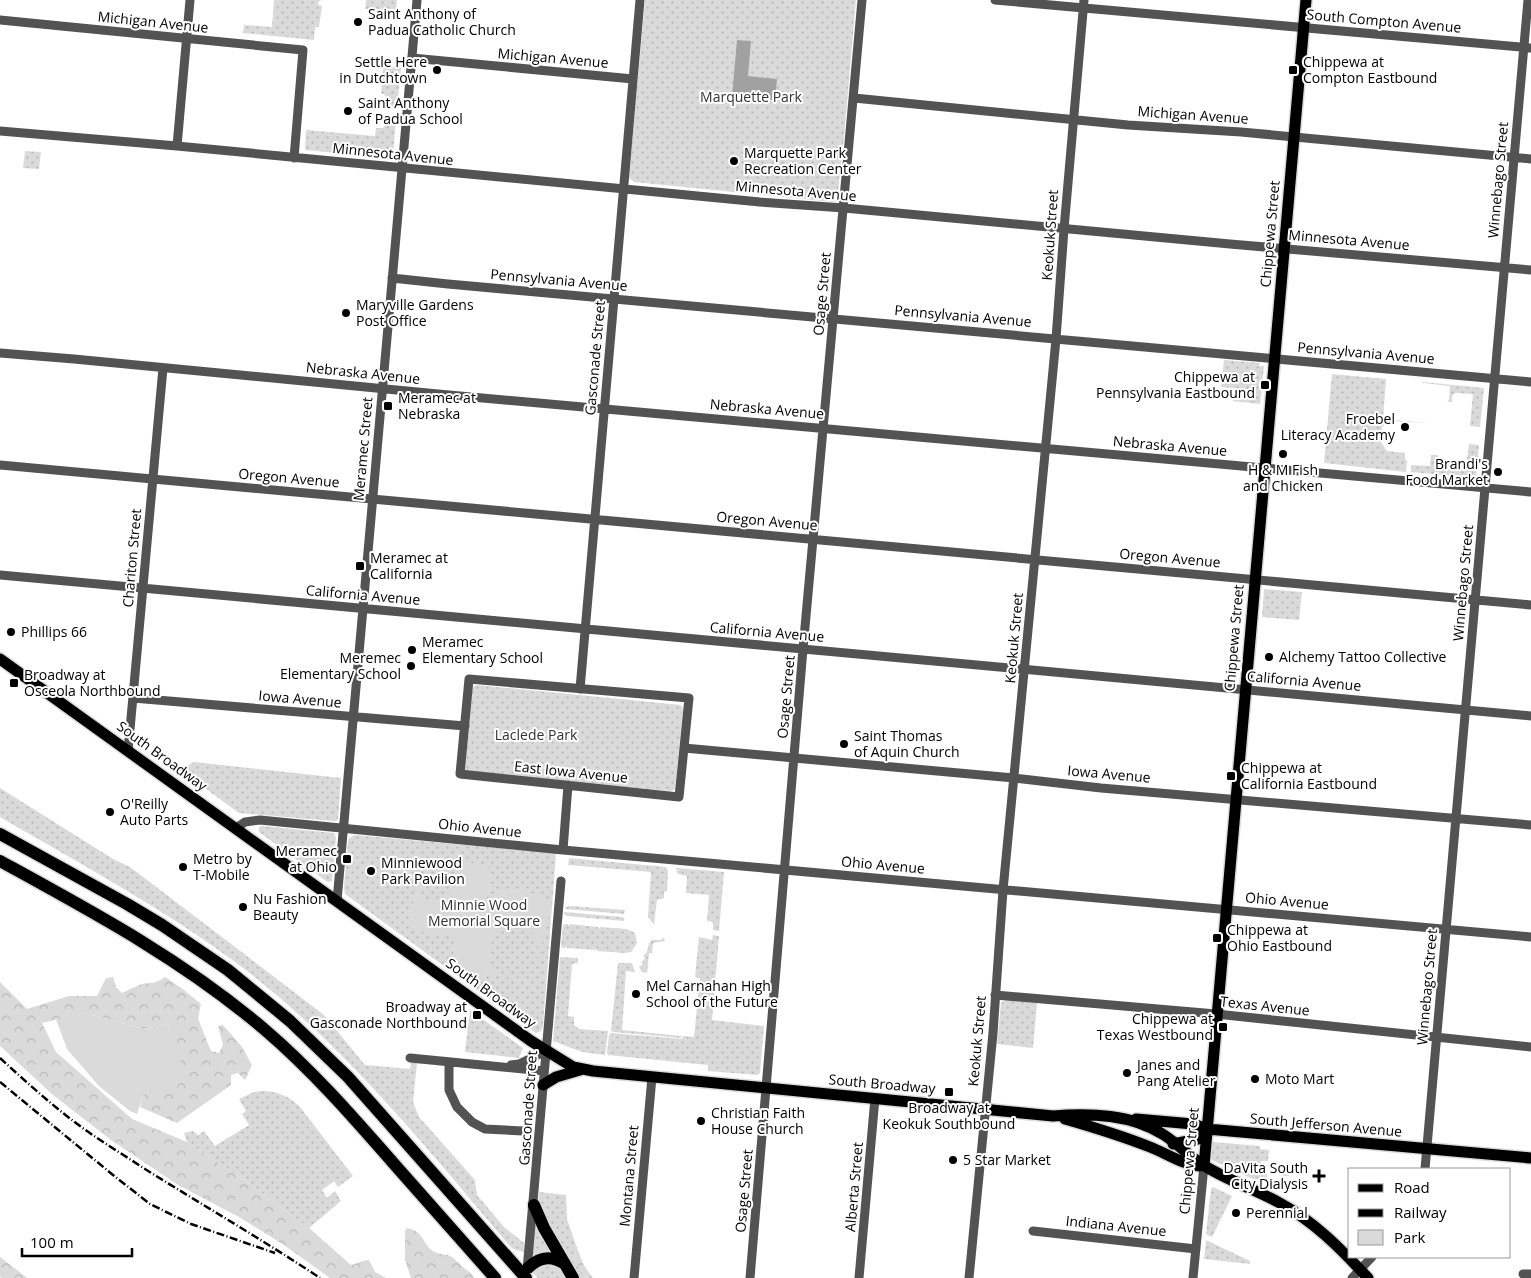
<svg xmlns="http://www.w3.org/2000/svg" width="1531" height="1278" font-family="'Open Sans',sans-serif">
	<defs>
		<pattern id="green-dots" width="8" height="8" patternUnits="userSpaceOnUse" patternTransform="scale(1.25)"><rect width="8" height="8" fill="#dadada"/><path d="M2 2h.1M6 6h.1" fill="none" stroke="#b9b9b9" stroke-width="1.8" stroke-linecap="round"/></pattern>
		<pattern id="forest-crowns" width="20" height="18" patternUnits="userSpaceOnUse" patternTransform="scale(1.25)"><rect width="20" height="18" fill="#dadada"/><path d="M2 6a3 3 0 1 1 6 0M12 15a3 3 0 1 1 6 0" fill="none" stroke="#b9b9b9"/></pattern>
	</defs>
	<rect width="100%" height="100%" fill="#fff"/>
	<path fill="url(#green-dots)" d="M274,0H321L318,2V5L322,6L319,27H315L314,40L243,33L244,25L272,27Z
		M366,0H397L396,11L365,9Z
		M645,0H856L844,137L837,201L833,202L634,182L629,178Z
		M385,67L401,68L397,108L392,107L385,95L381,93L383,70Z
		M391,117L396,118L393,158L305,150L306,130L375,136L376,128H383Z
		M25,151L41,152L39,169L23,168Z
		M1224,360L1260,363L1259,366H1264L1260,404L1233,401L1234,388L1221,387Z
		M1332,374L1386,379L1383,419L1427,423L1391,421L1382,427L1381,442L1387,451L1405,453V460H1407L1406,472L1324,463Z
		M1423,382L1484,388L1480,427L1470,426L1473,394L1455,393L1452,396V402H1447L1449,400L1450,386L1423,383Z
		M1469,444L1479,445L1476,478L1411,472V465L1430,466L1431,455H1438L1437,464L1444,465V469L1459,470V467H1466Z
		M1264,589L1302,592L1299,620L1262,617Z
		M476,685L681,705L683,709L675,789L671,791L468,773L464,768L472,687Z
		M194,762L341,778L338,819L336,821H332L239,813L180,770Z
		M0,788L113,859L130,867L324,1015L365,1065L410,1069L411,1063H417L413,1102L419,1117L475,1180L477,1195L504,1227L524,1243V1252L513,1249L508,1244C427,1148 347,1049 247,971C170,912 84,866 0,817Z
		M262,826L334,833L336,838L332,881L329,882L326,881L259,832V827Z
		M355,835L556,853L543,1026L541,1031L536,1033L345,894L344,886L348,842L349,838Z
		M569,858L666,867L668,871L667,891L664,892V898L657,900L654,924L648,917L651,872L568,865Z
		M676,868L724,872L719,931L713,930V922L707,921L709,895L686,893L687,876L678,874L676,871H678V870L676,869Z
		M570,906L625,910L624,914L565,909L566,907Z
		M564,912L622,917L624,918V921L567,916L564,914Z
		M566,924H568L569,926L570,924L598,927L599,929L600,927L627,929L635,933L637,943L631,952L625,953L597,951V948L596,950L567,948V946L565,948H563L561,946L563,925Z
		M713,935L719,936L712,1020L764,1026L760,1073L757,1075L708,1071V1065L608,1055L607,1053L609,1035L611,1033L682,1039L683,1036L694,1037L700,978L695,977L699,937L712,940Z
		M662,938H664L665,941L653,943L652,953H649L647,973L642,972L639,967L643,964L642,962L645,958L643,956L647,952L649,943H650L651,940H662Z
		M560,957L578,958V963L572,964L568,1016L574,1017V1025L579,1029L608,1031L605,1055L582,1052L553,1041Z
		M618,963H632L635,972L626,971L622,1030L681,1036V1038L614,1032L611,1031Z
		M1008,1000L1037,1003L1033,1048L997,1044L1001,1003L1004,1001Z
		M470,1010L523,1048L519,1058L465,1052Z
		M262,1091C277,1091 289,1096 300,1107L353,1176L338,1187L334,1181L322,1190L327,1198L335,1191L341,1201L309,1228L250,1184L187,1142L184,1133L193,1131L198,1135L204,1131L215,1146L249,1125L242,1114L246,1111L239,1099L254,1092Z
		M1213,1142L1260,1146V1149L1269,1150L1268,1161H1261L1260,1173L1267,1174L1266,1180L1281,1182L1283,1174L1290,1175L1289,1176H1283L1282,1188H1287V1193L1258,1178L1257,1181L1212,1160L1210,1157Z
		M1213,1187L1232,1196L1212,1237L1206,1234L1211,1189Z
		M539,1192L566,1195L567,1219L577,1248L573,1257L586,1278H578L538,1206Z
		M535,1220L557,1253L532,1256Z
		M1206,1240L1250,1261V1264L1204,1259Z
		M543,1263L559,1265L569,1278H538L532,1272Z"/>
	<path fill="url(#forest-crowns)" d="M113,977L116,987L122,993C127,991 132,988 137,986C148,981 153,986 165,977L184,990L201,1004L198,1019L211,1051L219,1053L223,1045L218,1026L223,1025L242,1047L252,1065L245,1080L238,1073L231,1075V1085L177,1123L140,1107L143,1095L171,1024L143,1029L85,1013L42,1023L56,1052L132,1119L187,1142L250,1184L309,1228L351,1265C357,1264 362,1260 369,1260L375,1272L386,1278H330L284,1245L239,1217L178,1185L111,1140L53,1095L0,1046V982L27,1009L69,996H97L106,978Z
		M407,1228C424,1231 423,1245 433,1251C437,1254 443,1254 448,1255C455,1258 458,1263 463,1267C468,1272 472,1272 474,1278H411L405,1260V1231Z
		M577,1248L584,1266L593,1278H586L573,1257Z
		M0,1257L27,1278H2L0,1277Z"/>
	<path fill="#dadada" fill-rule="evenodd" d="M427,854L487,866C494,883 492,886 485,901C488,899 491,896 494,894C511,885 537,890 549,904L547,927L532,979C526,981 472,972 464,969C461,968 456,964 455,962C451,953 455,943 456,935C436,937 425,936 409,924L421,859ZM428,855C435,857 445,857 451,861C472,875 450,905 427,900C414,888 419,874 422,859ZM512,925C546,928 539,954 532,977L529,979C519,978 505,978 498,972C480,960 493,929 512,925Z
		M85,1013L143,1029L171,1024L186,1081L143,1095L137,1114L130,1111L99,1086L67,1049L56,1019Z"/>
	<path fill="#a1a1a1" d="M737,40L751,41L748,76L777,79L775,100L732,96Z"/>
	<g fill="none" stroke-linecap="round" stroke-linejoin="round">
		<defs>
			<path id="major" d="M0,659L531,1041L573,1067L593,1071L1053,1116C1090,1113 1132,1114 1164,1135C1178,1144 1189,1156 1203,1165C1227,1180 1254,1189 1278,1202C1314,1221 1341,1249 1368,1278
				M543,1085L556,1077L580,1070
				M1065,1119C1093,1127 1122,1136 1150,1147C1166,1153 1183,1165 1200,1166
				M1136,1119L1193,1124L1207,1129L1531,1158
				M1173,1144L1198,1139L1207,1129
				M1204,1166L1306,0"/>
			<path id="highway" d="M0,834L127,904L162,925L228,970L290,1021L348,1077L526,1278
				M0,861C93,912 183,960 264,1029C312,1070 353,1117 395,1165C428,1202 461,1240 495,1278
				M534,1205L544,1228L573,1278
				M528,1268C539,1257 551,1255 565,1264"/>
		</defs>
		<use href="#major" stroke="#dbdbdb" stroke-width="14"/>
		<use href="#highway" stroke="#dbdbdb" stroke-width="15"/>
		<path stroke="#535353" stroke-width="9" d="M995,0L1531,48
			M0,20L303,50L294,158
			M412,58L633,79
			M854,98L1128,125L1241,132L1531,159
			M0,131L177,146L760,202L844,208L1230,244L1531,270
			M177,146L190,0
			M392,278L448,284L1531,382
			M0,353L74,359L438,394L1531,492
			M0,465L1531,605
			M0,575L1531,716
			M469,679L689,698L679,797L460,774Z
			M580,689L640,0
			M133,698L465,726
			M684,748L1014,778L1101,788L1531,825
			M128,751L163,368
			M236,828L245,822L260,820L563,850L1531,937
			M563,850L568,785
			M337,901L417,0
			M995,995L1216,1014L1531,1047
			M410,1058L544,1071
			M449,1062V1090L457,1107L472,1122L485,1129L523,1131
			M511,1065L519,1064L546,1051
			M1425,1169L1528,0
			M1033,1231L1196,1249
			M527,1270L561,881
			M1523,1274H1531
			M634,1278L652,1077
			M750,1278L803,649L862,0
			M859,1278L875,1098
			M969,1278L993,1033L1003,890L1056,339L1064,229L1084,0
			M1193,1278L1204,1166
			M1352,1278L1372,1257"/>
		<use href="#major" stroke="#000" stroke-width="11"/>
		<use href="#highway" stroke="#000" stroke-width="12"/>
		<path stroke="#000" stroke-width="2.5" stroke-dasharray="8 2.5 1 2.5" stroke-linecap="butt" d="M0,1058C23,1079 47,1101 72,1120C95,1138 121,1153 145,1169C204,1206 263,1240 320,1278
			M0,1082L113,1175L150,1204L191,1224L275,1253"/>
	</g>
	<g fill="#000" stroke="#fff" stroke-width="2">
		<circle cx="358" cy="22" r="5"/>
		<circle cx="437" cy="70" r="5"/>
		<rect x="1288" y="65" width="10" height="10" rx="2.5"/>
		<circle cx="348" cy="111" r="5"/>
		<circle cx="734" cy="161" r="5"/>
		<circle cx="346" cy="313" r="5"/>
		<rect x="1260" y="380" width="10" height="10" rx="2.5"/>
		<rect x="383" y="401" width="10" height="10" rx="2.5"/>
		<circle cx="1405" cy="427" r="5"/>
		<circle cx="1283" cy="454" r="5"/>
		<circle cx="1498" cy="472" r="5"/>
		<rect x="355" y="561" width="10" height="10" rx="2.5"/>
		<circle cx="11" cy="632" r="5"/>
		<circle cx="412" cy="650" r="5"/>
		<circle cx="1269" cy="657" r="5"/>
		<circle cx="411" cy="666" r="5"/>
		<rect x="9" y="678" width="10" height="10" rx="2.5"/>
		<circle cx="844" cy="744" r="5"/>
		<rect x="1226" y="771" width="10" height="10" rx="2.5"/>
		<circle cx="110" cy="812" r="5"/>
		<rect x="342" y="854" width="10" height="10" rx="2.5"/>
		<circle cx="183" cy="867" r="5"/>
		<circle cx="371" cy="871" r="5"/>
		<circle cx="243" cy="907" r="5"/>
		<rect x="1212" y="933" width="10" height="10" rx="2.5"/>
		<circle cx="636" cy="994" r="5"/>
		<rect x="472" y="1010" width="10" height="10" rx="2.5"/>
		<rect x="1218" y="1022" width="10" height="10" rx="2.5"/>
		<circle cx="1127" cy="1073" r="5"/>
		<circle cx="1255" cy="1079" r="5"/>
		<rect x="944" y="1087" width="10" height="10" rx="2.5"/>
		<circle cx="701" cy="1121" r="5"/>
		<circle cx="953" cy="1160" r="5"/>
		<path d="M1316.5 1168.5h5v5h5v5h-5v5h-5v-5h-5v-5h5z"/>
		<circle cx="1236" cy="1213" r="5"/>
	</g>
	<g text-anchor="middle" stroke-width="4" stroke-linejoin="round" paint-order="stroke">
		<g font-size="14" fill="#000" stroke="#fff" text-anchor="start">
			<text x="368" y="19">Saint Anthony of<tspan x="368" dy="16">Padua Catholic Church</tspan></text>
			<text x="427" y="67" text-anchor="end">Settle Here<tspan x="427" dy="16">in Dutchtown</tspan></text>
			<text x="1303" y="67">Chippewa at<tspan x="1303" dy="16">Compton Eastbound</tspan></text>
			<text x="358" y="108">Saint Anthony<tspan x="358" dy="16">of Padua School</tspan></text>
			<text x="744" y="158">Marquette Park<tspan x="744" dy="16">Recreation Center</tspan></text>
			<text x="356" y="310">Maryville Gardens<tspan x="356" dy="16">Post Office</tspan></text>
			<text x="1255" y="382" text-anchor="end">Chippewa at<tspan x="1255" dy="16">Pennsylvania Eastbound</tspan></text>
			<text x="398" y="403">Meramec at<tspan x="398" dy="16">Nebraska</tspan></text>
			<text x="1395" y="424" text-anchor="end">Froebel<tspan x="1395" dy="16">Literacy Academy</tspan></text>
			<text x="1488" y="469" text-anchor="end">Brandi's<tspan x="1488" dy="16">Food Market</tspan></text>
			<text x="1283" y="475" text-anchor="middle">H &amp; M Fish<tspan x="1283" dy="16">and Chicken</tspan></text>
			<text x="370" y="563">Meramec at<tspan x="370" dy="16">California</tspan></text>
			<text x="21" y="637">Phillips 66</text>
			<text x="422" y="647">Meramec<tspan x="422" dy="16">Elementary School</tspan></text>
			<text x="1279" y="662">Alchemy Tattoo Collective</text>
			<text x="401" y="663" text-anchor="end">Meremec<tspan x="401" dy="16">Elementary School</tspan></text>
			<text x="24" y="680">Broadway at<tspan x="24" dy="16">Osceola Northbound</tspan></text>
			<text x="854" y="741">Saint Thomas<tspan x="854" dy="16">of Aquin Church</tspan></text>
			<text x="1241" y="773">Chippewa at<tspan x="1241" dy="16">California Eastbound</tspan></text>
			<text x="120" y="809">O'Reilly<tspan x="120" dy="16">Auto Parts</tspan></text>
			<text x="337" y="856" text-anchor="end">Meramec<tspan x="337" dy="16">at Ohio</tspan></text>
			<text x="193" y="864">Metro by<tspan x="193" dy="16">T-Mobile</tspan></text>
			<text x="381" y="868">Minniewood<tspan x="381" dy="16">Park Pavilion</tspan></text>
			<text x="253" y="904">Nu Fashion<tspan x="253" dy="16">Beauty</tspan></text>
			<text x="1227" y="935">Chippewa at<tspan x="1227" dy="16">Ohio Eastbound</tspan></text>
			<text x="646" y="991">Mel Carnahan High<tspan x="646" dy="16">School of the Future</tspan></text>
			<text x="467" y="1012" text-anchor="end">Broadway at<tspan x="467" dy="16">Gasconade Northbound</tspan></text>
			<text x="1213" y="1024" text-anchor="end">Chippewa at<tspan x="1213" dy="16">Texas Westbound</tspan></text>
			<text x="1137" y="1070">Janes and<tspan x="1137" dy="16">Pang Atelier</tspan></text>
			<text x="1265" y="1084">Moto Mart</text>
			<text x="949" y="1113" text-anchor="middle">Broadway at<tspan x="949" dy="16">Keokuk Southbound</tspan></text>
			<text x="711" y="1118">Christian Faith<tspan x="711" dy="16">House Church</tspan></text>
			<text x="963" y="1165">5 Star Market</text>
			<text x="1308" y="1173" text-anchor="end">DaVita South<tspan x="1308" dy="16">City Dialysis</tspan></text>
			<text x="1246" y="1218">Perennial</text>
		</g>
		<g font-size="14" fill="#000" stroke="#fff">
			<text transform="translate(1384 21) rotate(5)" y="5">South Compton Avenue</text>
			<text transform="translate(153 22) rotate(6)" y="5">Michigan Avenue</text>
			<text transform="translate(553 58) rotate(5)" y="5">Michigan Avenue</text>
			<text transform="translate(1193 115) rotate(4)" y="5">Michigan Avenue</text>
			<text transform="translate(393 154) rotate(6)" y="5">Minnesota Avenue</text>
			<text transform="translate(1498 180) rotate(-85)" y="5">Winnebago Street</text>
			<text transform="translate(796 191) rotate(5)" y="5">Minnesota Avenue</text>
			<text transform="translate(1270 234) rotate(-85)" y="5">Chippewa Street</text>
			<text transform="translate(1050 235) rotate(-86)" y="5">Keokuk Street</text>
			<text transform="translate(1349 240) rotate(5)" y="5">Minnesota Avenue</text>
			<text transform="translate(559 280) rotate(5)" y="5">Pennsylvania Avenue</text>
			<text transform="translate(822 294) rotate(-85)" y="5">Osage Street</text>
			<text transform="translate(963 316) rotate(5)" y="5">Pennsylvania Avenue</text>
			<text transform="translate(1366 353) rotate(5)" y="5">Pennsylvania Avenue</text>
			<text transform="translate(595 358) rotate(-85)" y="5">Gasconade Street</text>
			<text transform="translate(363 373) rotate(6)" y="5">Nebraska Avenue</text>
			<text transform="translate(767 409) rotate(5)" y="5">Nebraska Avenue</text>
			<text transform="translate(1170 446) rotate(5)" y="5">Nebraska Avenue</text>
			<text transform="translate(363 449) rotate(-85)" y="5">Meramec Street</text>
			<text transform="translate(289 478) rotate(5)" y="5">Oregon Avenue</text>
			<text transform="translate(767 521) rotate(5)" y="5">Oregon Avenue</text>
			<text transform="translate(132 558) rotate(-85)" y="5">Chariton Street</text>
			<text transform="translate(1170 558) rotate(5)" y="5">Oregon Avenue</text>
			<text transform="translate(1463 583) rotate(-85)" y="5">Winnebago Street</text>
			<text transform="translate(363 595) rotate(5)" y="5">California Avenue</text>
			<text transform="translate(767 632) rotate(5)" y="5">California Avenue</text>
			<text transform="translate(1014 638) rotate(-85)" y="5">Keokuk Street</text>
			<text transform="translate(1234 638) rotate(-85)" y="5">Chippewa Street</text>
			<text transform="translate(1304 681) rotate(5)" y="5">California Avenue</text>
			<text transform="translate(786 697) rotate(-85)" y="5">Osage Street</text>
			<text transform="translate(300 699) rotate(5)" y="5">Iowa Avenue</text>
			<text transform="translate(162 756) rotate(36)" y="5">South Broadway</text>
			<text transform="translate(571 772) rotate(6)" y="5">East Iowa Avenue</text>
			<text transform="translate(1109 774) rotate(5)" y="5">Iowa Avenue</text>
			<text transform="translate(480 828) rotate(6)" y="5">Ohio Avenue</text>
			<text transform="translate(883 865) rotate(5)" y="5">Ohio Avenue</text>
			<text transform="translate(1287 901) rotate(5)" y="5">Ohio Avenue</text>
			<text transform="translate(1427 987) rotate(-85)" y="5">Winnebago Street</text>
			<text transform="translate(491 993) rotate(36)" y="5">South Broadway</text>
			<text transform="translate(1265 1006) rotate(6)" y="5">Texas Avenue</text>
			<text transform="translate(977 1041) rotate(-85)" y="5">Keokuk Street</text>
			<text transform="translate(882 1084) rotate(5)" y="5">South Broadway</text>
			<text transform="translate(528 1108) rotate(-86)" y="5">Gasconade Street</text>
			<text transform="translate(1326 1125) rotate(5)" y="5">South Jefferson Avenue</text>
			<text transform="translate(1189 1161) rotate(-85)" y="5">Chippewa Street</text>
			<text transform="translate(629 1176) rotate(-85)" y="5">Montana Street</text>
			<text transform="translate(854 1187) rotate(-85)" y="5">Alberta Street</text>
			<text transform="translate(744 1191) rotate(-85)" y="5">Osage Street</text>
			<text transform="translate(1116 1226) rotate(6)" y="5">Indiana Avenue</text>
		</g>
		<g font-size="14" fill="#313131" stroke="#fff">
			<text x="751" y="102">Marquette Park</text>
			<text x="536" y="740">Laclede Park</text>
			<text x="484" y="910">Minnie Wood<tspan x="484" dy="16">Memorial Square</tspan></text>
		</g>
	</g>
	<rect x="1348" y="1168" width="162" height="90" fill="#ffffff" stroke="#999999"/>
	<rect x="1358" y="1184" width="25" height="8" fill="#000000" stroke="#999999"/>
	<text x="1394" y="1193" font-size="15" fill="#000000">Road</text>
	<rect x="1358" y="1209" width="25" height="8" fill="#000000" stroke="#999999"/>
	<text x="1394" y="1218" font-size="15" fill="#000000">Railway</text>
	<rect x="1358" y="1230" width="25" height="15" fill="#dadada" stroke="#999999"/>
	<text x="1394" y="1243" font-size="15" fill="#000000">Park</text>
	<path d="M22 1248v8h110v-8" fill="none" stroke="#000000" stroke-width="2.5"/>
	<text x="30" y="1248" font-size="15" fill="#000000" stroke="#ffffff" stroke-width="4" paint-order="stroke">100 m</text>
</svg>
